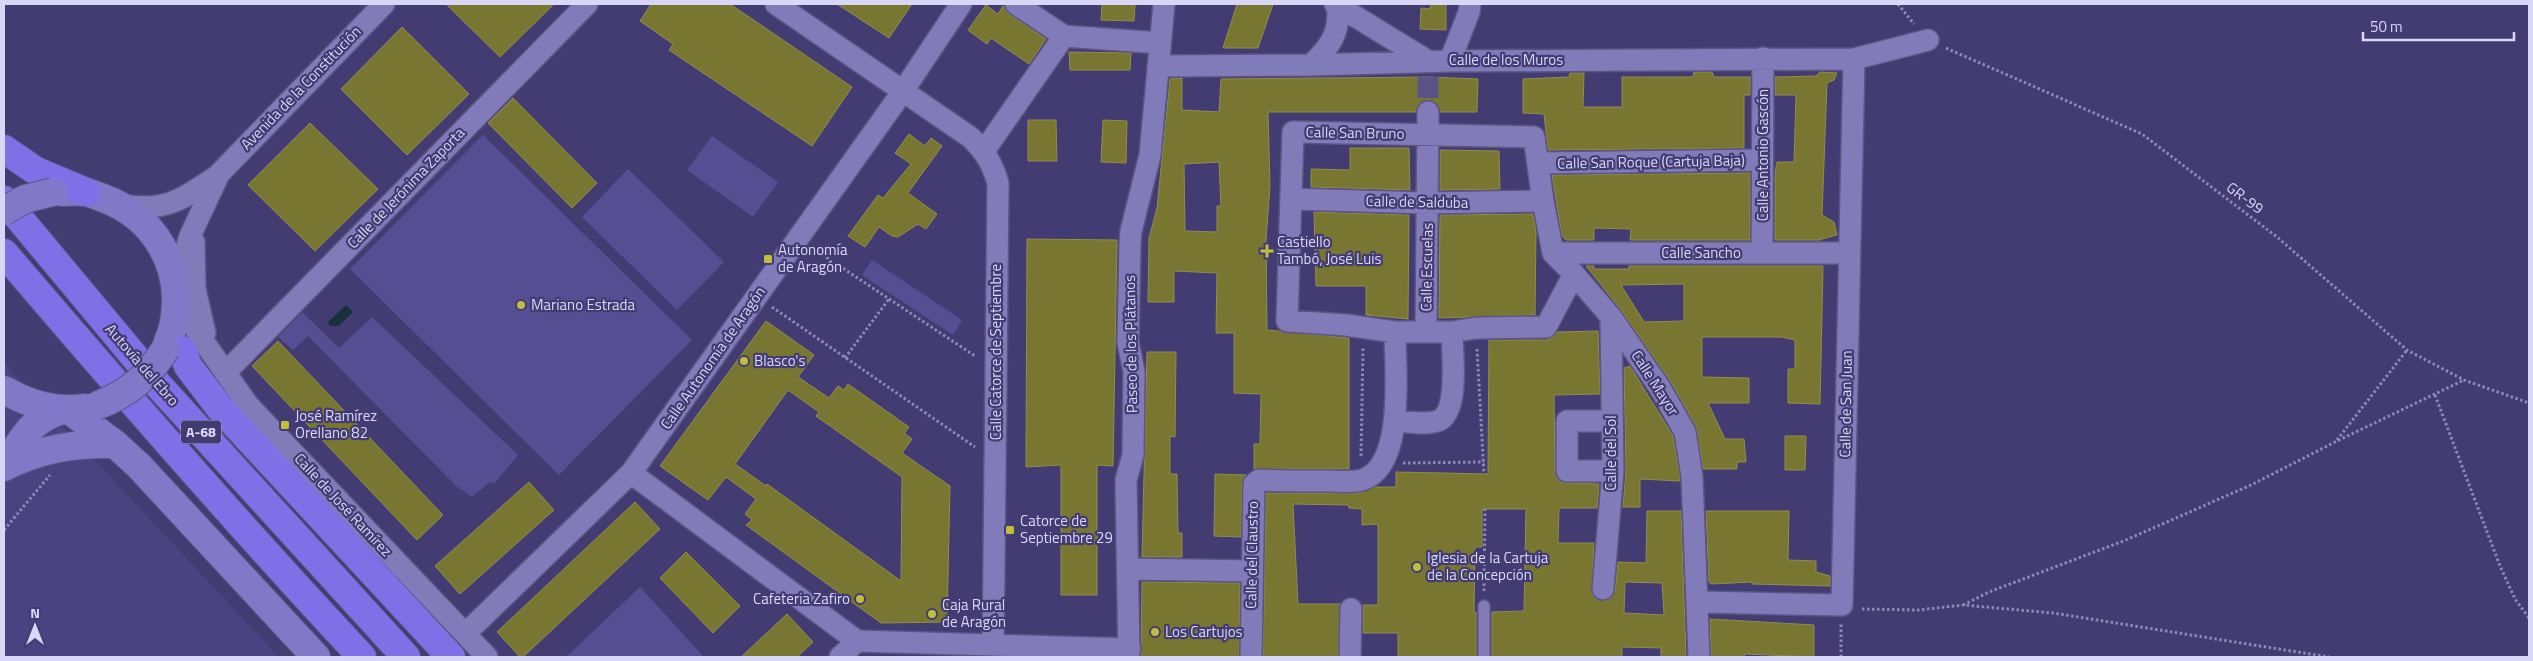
<svg xmlns="http://www.w3.org/2000/svg" width="2533" height="661" font-family="'Titillium Web',sans-serif">
	<rect width="100%" height="100%" fill="#433c73"/>
	<path fill="#4a4381" d="M4,361L15,375L279,657H4Z"/>
	<path fill="#564e92" d="M483,135L692,340L559,475L350,269Z
		M712,136L778,182L753,217L687,170Z
		M628,169L724,262L677,310L582,217Z
		M872,260L962,320L953,335L862,275Z
		M302,312L339,348L372,317L518,455L494,484L490,482L472,497L457,487L308,336L293,350L278,337Z
		M640,587L704,657H566Z"/>
	<path fill="#1a313b" d="M346,305L353,312L339,326H330L328,322Z"/>
	<path fill="#787631" stroke="#918e4a" fill-rule="evenodd" d="M446,4H554L500,57Z
		M651,4H730L852,87L812,146L669,50L673,44L640,21Z
		M837,4H912L889,38Z
		M1102,4H1135L1134,21L1101,20Z
		M1237,4H1273L1258,48H1223Z
		M1431,4H1446V30L1420,29L1421,8L1430,9Z
		M986,5L998,14L1003,6L1009,14L1046,39L1029,64L991,38L987,44L968,30Z
		M402,27L469,94L407,155L341,89Z
		M1069,52L1131,53L1130,70H1070Z
		M1694,72H1712L1714,77H1750V95H1744V148L1548,150L1544,114L1523,113V79L1569,77L1570,73H1584L1583,107H1622V77H1693Z
		M1820,72L1837,73L1834,80L1827,83L1822,215L1834,222L1837,235L1822,239L1821,240H1775V173L1777,162H1794L1796,95H1775V77L1816,76Z
		M1428,77L1478,79L1477,112H1440L1435,102L1428,100L1418,105L1416,112H1268L1270,186L1266,240L1267,330L1349,338V469H1254V444H1260L1261,394L1234,393V333H1216L1217,273L1174,271V302H1148L1149,238L1157,208L1170,79L1182,78V110L1219,112L1221,79ZM1219,162L1221,206H1217V232L1185,231L1184,164Z
		M513,98L597,183L572,208L488,123Z
		M1028,120H1056L1057,161H1028Z
		M1103,120L1127,121L1126,163L1101,162Z
		M310,123L378,189L315,251L248,185Z
		M909,134L925,146L931,138L942,146L908,193L937,214L926,229L918,224L898,237L892,236L879,227L865,247L848,236L878,195L883,198L911,164L895,153Z
		M1350,148H1409L1410,190L1311,187V169L1350,170Z
		M1440,150L1499,151L1500,189L1440,190Z
		M1750,173V240H1630L1631,229L1594,228V240H1566L1562,236L1552,175Z
		M1314,212L1409,215L1408,319L1366,315V286H1316Z
		M1533,214L1536,231L1535,315L1439,318L1440,215Z
		M1027,239L1117,240L1113,466L1097,465V595H1061V465L1026,467Z
		M1586,266H1594V269H1629V266H1823L1820,404L1788,403V369H1795V340L1781,337H1702V377L1749,378V403H1708L1725,439H1744L1746,462H1737V469H1703L1696,426L1671,382L1621,310ZM1684,284V321L1644,322L1621,285Z
		M766,321L814,355L798,377L829,398L838,386L844,390L848,384L909,427L904,433L912,439L902,453L950,486L947,622L881,623L746,525L752,520L745,514L756,499L726,477L708,500L660,466ZM788,390L819,412L816,416L902,477L901,581L767,484L766,486L735,464Z
		M1598,331L1600,394L1554,395L1555,476L1560,482L1567,483L1599,484L1597,508H1559L1558,543H1594L1592,594L1596,599L1608,600L1615,591L1618,562L1646,563L1647,511H1681L1686,657H1661V648L1622,647V657H1492V612L1524,611L1526,509H1482V547H1475L1474,612H1476V657H1398V633H1363V605H1378V524L1362,525V509L1349,508L1348,505L1293,504L1298,604H1340L1338,657H1263L1266,493H1359L1374,487H1396V472L1488,474L1489,340H1546L1553,337L1557,332ZM1625,582L1662,583L1664,615L1624,613Z
		M278,341L443,515L417,540L252,366Z
		M1147,352H1176L1175,437L1170,436V474H1177L1178,533H1182V557H1142Z
		M1630,366L1673,436L1680,478V481L1640,479V507H1623L1626,471L1624,368Z
		M1785,436H1806L1805,470H1785Z
		M1215,474L1246,475L1242,484L1241,537L1214,536Z
		M529,482L554,510L460,594L435,566Z
		M635,502L660,529L523,657H520L497,632Z
		M1706,511H1789L1788,560L1816,561V572L1830,576V586L1752,584V582L1711,584L1709,582Z
		M686,552L740,606L713,633L660,578Z
		M1142,582L1240,583L1239,657H1141Z
		M787,614L813,642L797,657H741Z
		M1710,619L1814,625V657L1745,654L1744,657H1711Z"/>
	<g fill="none" stroke-linecap="round" stroke-linejoin="round">
		<path stroke="#595387" stroke-width="21" stroke-dasharray="21 11" stroke-linecap="butt" d="M1428,77V112"/>
		<defs>
			<path id="lane" d="M1484,606V657"/>
			<path id="street" d="M776,4L970,137C985,151 992,163 998,183L993,657
				M1016,4L1064,36L1160,43
				M1335,4L1428,61
				M1450,61L1469,12L1470,4
				M1311,65C1330,47 1341,32 1337,5
				M1158,66L1311,65L1450,61L1854,59L1928,40
				M984,151L1064,36
				M1539,163L1762,160
				M1292,199L1427,203L1543,201
				M122,205C166,212 181,200 217,176
				M194,242L195,289L205,333
				M1553,253H1848
				M1762,253L1763,58
				M1574,274L1546,327L1476,328L1452,332H1395L1346,325L1287,321L1293,132L1534,137L1543,201L1553,253L1574,274L1611,317L1660,388L1685,432L1692,477L1699,657
				M175,284L190,236L219,174L384,4
				M176,296L199,335L248,405L487,657
				M1426,332L1428,112
				M225,373L587,4
				M1395,421C1407,422 1425,425 1438,421C1460,412 1452,353 1452,332
				M1611,421H1567V471H1613
				M631,473L857,641L1130,649
				M1128,569L1252,571
				M1603,589L1613,471L1611,317
				M1698,602L1842,605L1854,59
				M465,634L631,473L903,91L961,4
				M840,657L857,641
				M1129,657L1126,480L1133,455L1134,372L1128,342L1130,244L1131,231L1150,155L1164,4
				M1251,657L1254,484L1259,480C1282,481 1305,481 1328,481C1339,481 1351,483 1362,480C1406,466 1395,369 1395,332
				M1350,657L1351,609"/>
			<path id="secondary" d="M62,192C69,192 77,191 85,192C91,193 97,196 103,198C155,217 184,267 174,322C173,331 168,340 166,348
				M4,390C31,405 55,412 86,408
				M69,410L115,444L139,466L316,657
				M4,467C40,449 75,443 115,444
				M4,467C22,440 29,420 62,410"/>
			<path id="highway" d="M4,149L36,171L86,192
				M4,200L159,386L406,657
				M4,253C121,390 239,526 362,657
				M182,350L188,366L220,408L451,657"/>
		</defs>
		<use href="#lane" stroke="#5b5583" stroke-width="14"/>
		<use href="#street" stroke="#5b5583" stroke-width="24"/>
		<use href="#secondary" stroke="#5b5583" stroke-width="30"/>
		<use href="#highway" stroke="#5b5583" stroke-width="30"/>
		<path stroke="#8d89b5" stroke-width="3" stroke-dasharray="2.5 2.5" stroke-linecap="butt" d="M1898,4L1914,24
			M1946,48L2142,134L2277,237L2407,350L2464,380L2529,403
			M814,249L975,356
			M772,307L975,447
			M1477,349L1484,474
			M845,358L889,299
			M2435,395L2500,566L2515,599L2529,618
			M2337,440L2407,350
			M1361,456L1363,347
			M1403,463L1484,462
			M4,530L50,475
			M1484,591L1485,509
			M1963,605L1989,592L2126,540L2251,485L2337,441L2464,380
			M1862,609L1919,610L1963,605L2053,613L2329,657
			M1841,657V624"/>
		<use href="#lane" stroke="#817cb9" stroke-width="11"/>
		<use href="#street" stroke="#817cb9" stroke-width="21"/>
		<use href="#secondary" stroke="#8178c7" stroke-width="28"/>
		<use href="#highway" stroke="#816fe7" stroke-width="28"/>
		<defs>
			<path id="secondary-bridge" d="M4,211L25,199L53,192
				M96,406C128,394 148,377 166,348"/>
		</defs>
		<use href="#secondary-bridge" stroke="#5b5583" stroke-width="30" stroke-linecap="butt"/>
		<use href="#secondary-bridge" stroke="#8178c7" stroke-width="28"/>
	</g>
	<g fill="#c3bd3f" stroke="#433c73" stroke-width="2">
		<path d="M1264.5 243.5h5v5h5v5h-5v5h-5v-5h-5v-5h5z"/>
		<rect x="763" y="254" width="10" height="10" rx="2.5"/>
		<circle cx="521" cy="305" r="5"/>
		<circle cx="744" cy="361" r="5"/>
		<rect x="280" y="420" width="10" height="10" rx="2.5"/>
		<rect x="1005" y="525" width="10" height="10" rx="2.5"/>
		<circle cx="1417" cy="567" r="5"/>
		<circle cx="860" cy="599" r="5"/>
		<circle cx="932" cy="614" r="5"/>
		<circle cx="1155" cy="632" r="5"/>
	</g>
	<g text-anchor="middle" stroke-width="4.5" stroke-linejoin="round" paint-order="stroke">
		<rect fill="#433c73" stroke="#aba8d0" stroke-width="1" x="181" y="420.5" width="40" height="23" rx="4"/>
		<g font-size="14" font-weight="bold" fill="#d8d7f8">
			<text x="201" y="437">A-68</text>
		</g>
		<g font-size="15" fill="#d8d7f8" stroke="#433c73">
			<text x="1506" y="65">Calle de los Muros</text>
			<text transform="translate(301 88) rotate(-46)" y="5">Avenida de la Constitución</text>
			<text transform="translate(1355 133) rotate(1)" y="5">Calle San Bruno</text>
			<text transform="translate(1763 155) rotate(-90)" y="5">Calle Antonio Gascón</text>
			<text transform="translate(1651 162) rotate(-1)" y="5">Calle San Roque (Cartuja Baja)</text>
			<text transform="translate(406 188) rotate(-46)" y="5">Calle de Jerónima Zaporta</text>
			<text transform="translate(2245 198) rotate(37)" y="5">GR-99</text>
			<text transform="translate(1417 202) rotate(1)" y="5">Calle de Salduba</text>
			<text x="1701" y="258">Calle Sancho</text>
			<text transform="translate(1427 267) rotate(-89)" y="5">Calle Escuelas</text>
			<text transform="translate(1131 344) rotate(-91)" y="5">Paseo de los Plátanos</text>
			<text transform="translate(996 352) rotate(-90)" y="5">Calle Catorce de Septiembre</text>
			<text transform="translate(713 358) rotate(-55)" y="5">Calle Autonomía de Aragón</text>
			<text transform="translate(142 365) rotate(49)" y="5">Autovía del Ebro</text>
			<text transform="translate(1655 383) rotate(57)" y="5">Calle Mayor</text>
			<text transform="translate(1846 404) rotate(-89)" y="5">Calle de San Juan</text>
			<text transform="translate(1611 453) rotate(-90)" y="5">Calle del Sol</text>
			<text transform="translate(343 505) rotate(47)" y="5">Calle de José Ramírez</text>
			<text transform="translate(1252 555) rotate(-89)" y="5">Calle del Claustro</text>
		</g>
		<g font-size="15" fill="#d8d7f8" stroke="#433c73" text-anchor="start">
			<text x="1277" y="247">Castiello<tspan x="1277" dy="17">Tambó, José Luis</tspan></text>
			<text x="778" y="255">Autonomía<tspan x="778" dy="17">de Aragón</tspan></text>
			<text x="531" y="310">Mariano Estrada</text>
			<text x="754" y="366">Blasco's</text>
			<text x="295" y="421">José Ramírez<tspan x="295" dy="17">Orellano 82</tspan></text>
			<text x="1020" y="526">Catorce de<tspan x="1020" dy="17">Septiembre 29</tspan></text>
			<text x="1427" y="563">Iglesia de la Cartuja<tspan x="1427" dy="17">de la Concepción</tspan></text>
			<text x="850" y="604" text-anchor="end">Cafeteria Zafiro</text>
			<text x="942" y="610">Caja Rural<tspan x="942" dy="17">de Aragón</tspan></text>
			<text x="1165" y="637">Los Cartujos</text>
		</g>
	</g>
	<rect width="2533" height="661" fill="none" stroke="#d8d7f8" stroke-width="10"/>
	<g transform="translate(35 626)" stroke="#433c73" stroke-width="4" paint-order="stroke">
	<path d="M0-4L9 19L0 12L-9 19Z" fill="#d8d7f8"/>
	<text y="-8" font-size="14" font-weight="bold" text-anchor="middle" fill="#d8d7f8">N</text>
	</g>
	<path d="M2363 32v8h151v-8" fill="none" stroke="#d8d7f8" stroke-width="2.5"/>
	<text x="2370" y="32" font-size="15" fill="#d8d7f8" stroke="#433c73" stroke-width="4" paint-order="stroke">50 m</text>
</svg>
